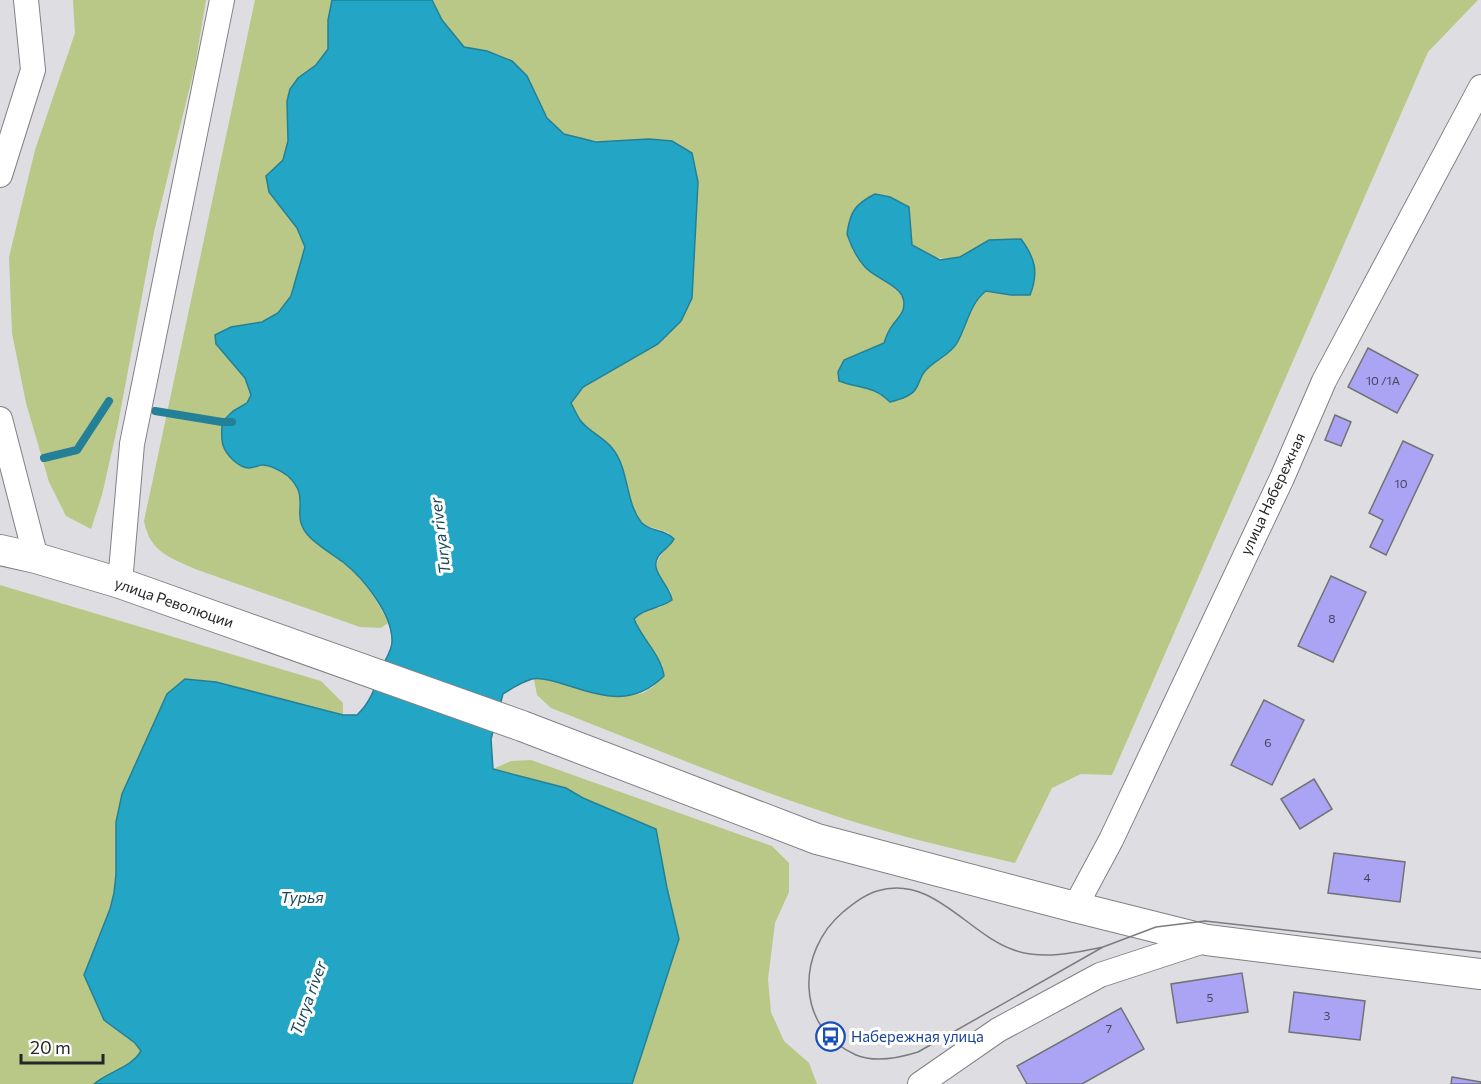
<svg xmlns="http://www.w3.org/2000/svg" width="1481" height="1084" font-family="Commissioner,sans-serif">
	<rect width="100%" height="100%" fill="#dedee2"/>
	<path fill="#b9c787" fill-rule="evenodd" d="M73,0H206L195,66L154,232L118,424L102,495L91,529L66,516L49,482L26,403L12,333L9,257L35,150L75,33Z
		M255,0H332L328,20V49L316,65L298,78L287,101L288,141L283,160L266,176L269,192L297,228L305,247L291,297L278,313L262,322L231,327L216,344L245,378L251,395L247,403L233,411L248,468C253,467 258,466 263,465C277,465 300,482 302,497C303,503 300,511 299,517C332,550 370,580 388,623L381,628L360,627L195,569C169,557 150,552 144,521Z
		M432,0H1478L1428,52L1112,775L1081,774L1052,788L1015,863C950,848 884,833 821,811C730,781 641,743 551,708L537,695L534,679H545L629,696L643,693L654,686L663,666L640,633L634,619L641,612L661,607L671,592C654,569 650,565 671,544L669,533L645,525L641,521L634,509L612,448L581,421L571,403L583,387L658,344L649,139C626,140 582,146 562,132C550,124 544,113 538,100C520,61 507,54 464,47L442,20ZM861,201C885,222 925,269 960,257C970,254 980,246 989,240L1011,295L986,291L976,299L968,318L944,357L927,368L920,377L915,390L890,402C876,387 858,385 839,381L838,372L844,360L884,343C886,337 888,331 892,326C895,321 901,316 903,310C910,286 877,281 865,268C857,258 851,246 847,234L854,210Z
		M0,585L321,681L343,703V715L216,682L185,679L167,694L122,794L116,822V874L114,893L110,909L84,975L104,1020L135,1043L141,1051C131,1068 109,1071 94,1084H0Z
		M531,760L772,846L789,863V892L775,923L768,979L771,1012L784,1041L809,1063L817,1084H632L679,939L667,888L583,798L566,788L493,769L511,761Z"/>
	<path fill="#23a6c5" stroke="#248096" stroke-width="1.5" d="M332,0H432L442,20L464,47L487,51L512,61L527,76L547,118L564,134L596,142L649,139L672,141L692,153L698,182L692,298L681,321L658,344L583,387L571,403C574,409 577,415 580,420C588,431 603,437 612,448C629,468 625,501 641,522C649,532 665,529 674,539C670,547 662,550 658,557C649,571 670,585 672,600C659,609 644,608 634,619C642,639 661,655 664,676C630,709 600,695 560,683C551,681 541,677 532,679C522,682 512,688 503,694L491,739L493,769L566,788L583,798L656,829L667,888L679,939L632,1084H94C109,1071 131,1068 141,1051L135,1043L104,1020L84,975L110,909L114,893L116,874V822L122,794L167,694L185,679L216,682L343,715H357C372,701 375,686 382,667C385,660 392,650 392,642C393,614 363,578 343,562C331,553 316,545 307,534C290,513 312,498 288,476C281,471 271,465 263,465C258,465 254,468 249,468C239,468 226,455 223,445C221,439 222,429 222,422L233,411L247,403L251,395L245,378L216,344L215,335L231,327L262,322L278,313L291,296L305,247L297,228L269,192L266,176L283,160L288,141L287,101L290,89L298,78L316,65L328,49V20Z
		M875,194L890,197L909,207L912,245L940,260L960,257L989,240L1021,239C1035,258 1039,272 1030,295H1011L986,291C970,303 967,325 957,343C950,355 935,360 926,370C920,376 920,383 915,390C910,397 898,400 890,402C873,385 860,389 839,381L838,372L844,360L884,343C886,337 888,331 892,326C895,321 901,316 903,310C910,286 877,281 865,267C857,258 851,246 847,234C850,212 855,204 875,194Z"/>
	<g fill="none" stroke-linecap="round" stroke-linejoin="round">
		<path stroke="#248096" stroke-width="8" d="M155,411L222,422H232
			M44,458L77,450L109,401"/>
	</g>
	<path fill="#aba3f3" stroke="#727276" stroke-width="1.5" d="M1368,348L1418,375L1397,413L1348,387Z
		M1335,415L1351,422L1341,446L1325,440Z
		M1403,441L1433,455L1386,555L1370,547L1383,520L1369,513Z
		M1331,576L1366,592L1333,662L1298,646Z
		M1264,700L1304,720L1272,785L1231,765Z
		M1314,779L1332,809L1300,829L1281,799Z
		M1334,853L1405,862L1400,902L1328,893Z
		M1242,973L1248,1012L1177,1023L1171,984Z
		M1294,992L1365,1001L1360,1040L1289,1032Z
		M1121,1008L1144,1049L1082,1084H1027L1017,1066Z
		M1452,1077L1481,1082V1084H1451Z"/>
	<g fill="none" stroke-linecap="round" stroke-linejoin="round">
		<defs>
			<path id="minor" d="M0,175L33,70L26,0
				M0,419L36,558
				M120,583L132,444L222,0
				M1075,907L1111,840L1282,478L1324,381L1481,87
				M920,1084L998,1030L1100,975L1207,940"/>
			<path id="tertiary" d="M0,550L36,558L120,583L522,726L817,839L1075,907L1207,940L1481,974"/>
		</defs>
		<use href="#minor" stroke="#818185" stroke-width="26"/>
		<use href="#tertiary" stroke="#818185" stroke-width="32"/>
		<use href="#minor" stroke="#fff" stroke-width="24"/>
		<use href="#tertiary" stroke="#fff" stroke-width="30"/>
		<path stroke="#7c7c7f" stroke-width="1.5" d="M1103,947C1075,953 1042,960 1014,950C967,934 933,874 877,891C864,895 853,904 843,912C796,952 795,1028 856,1055C875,1063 899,1058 918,1052L1103,947L1156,927L1205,921L1481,952"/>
	</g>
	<defs>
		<symbol id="bus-ring" viewBox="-11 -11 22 22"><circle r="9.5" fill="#fff" stroke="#1a4fb4" stroke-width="1.5"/><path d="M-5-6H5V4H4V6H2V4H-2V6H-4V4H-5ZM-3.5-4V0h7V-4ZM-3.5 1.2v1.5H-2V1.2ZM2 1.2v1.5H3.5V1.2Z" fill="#1a4fb4"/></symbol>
	</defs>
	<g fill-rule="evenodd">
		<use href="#bus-ring" x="814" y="1020" width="33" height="33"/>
	</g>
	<g text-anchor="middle" stroke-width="6" stroke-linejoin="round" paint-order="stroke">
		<g font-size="12" fill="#47455b">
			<text x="1383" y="385">10 /1А</text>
			<text x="1401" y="488">10</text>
			<text x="1332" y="623">8</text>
			<text x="1268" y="747">6</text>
			<text x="1367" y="882">4</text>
			<text x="1210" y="1002">5</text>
			<text x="1327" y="1020">3</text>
			<text x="1109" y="1033">7</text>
		</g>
		<g font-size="15" fill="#262628" stroke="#fff">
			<text transform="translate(1273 494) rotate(-65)" y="5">улица Набережная</text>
			<text transform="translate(174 603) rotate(19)" y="5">улица Революции</text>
		</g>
		<g font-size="15" fill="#164399" stroke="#fff" text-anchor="start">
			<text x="851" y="1042">Набережная улица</text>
		</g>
		<g font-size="16" font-style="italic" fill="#174a58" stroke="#fff">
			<text transform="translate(440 536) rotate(-97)" y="6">Turya river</text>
			<text x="302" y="903">Турья</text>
			<text transform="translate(308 998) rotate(-70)" y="6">Turya river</text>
		</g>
	</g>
	<path d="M21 1054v9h82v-9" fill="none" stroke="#262628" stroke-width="3"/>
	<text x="30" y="1054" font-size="18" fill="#262628" stroke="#ffffff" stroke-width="4.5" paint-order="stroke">20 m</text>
</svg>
